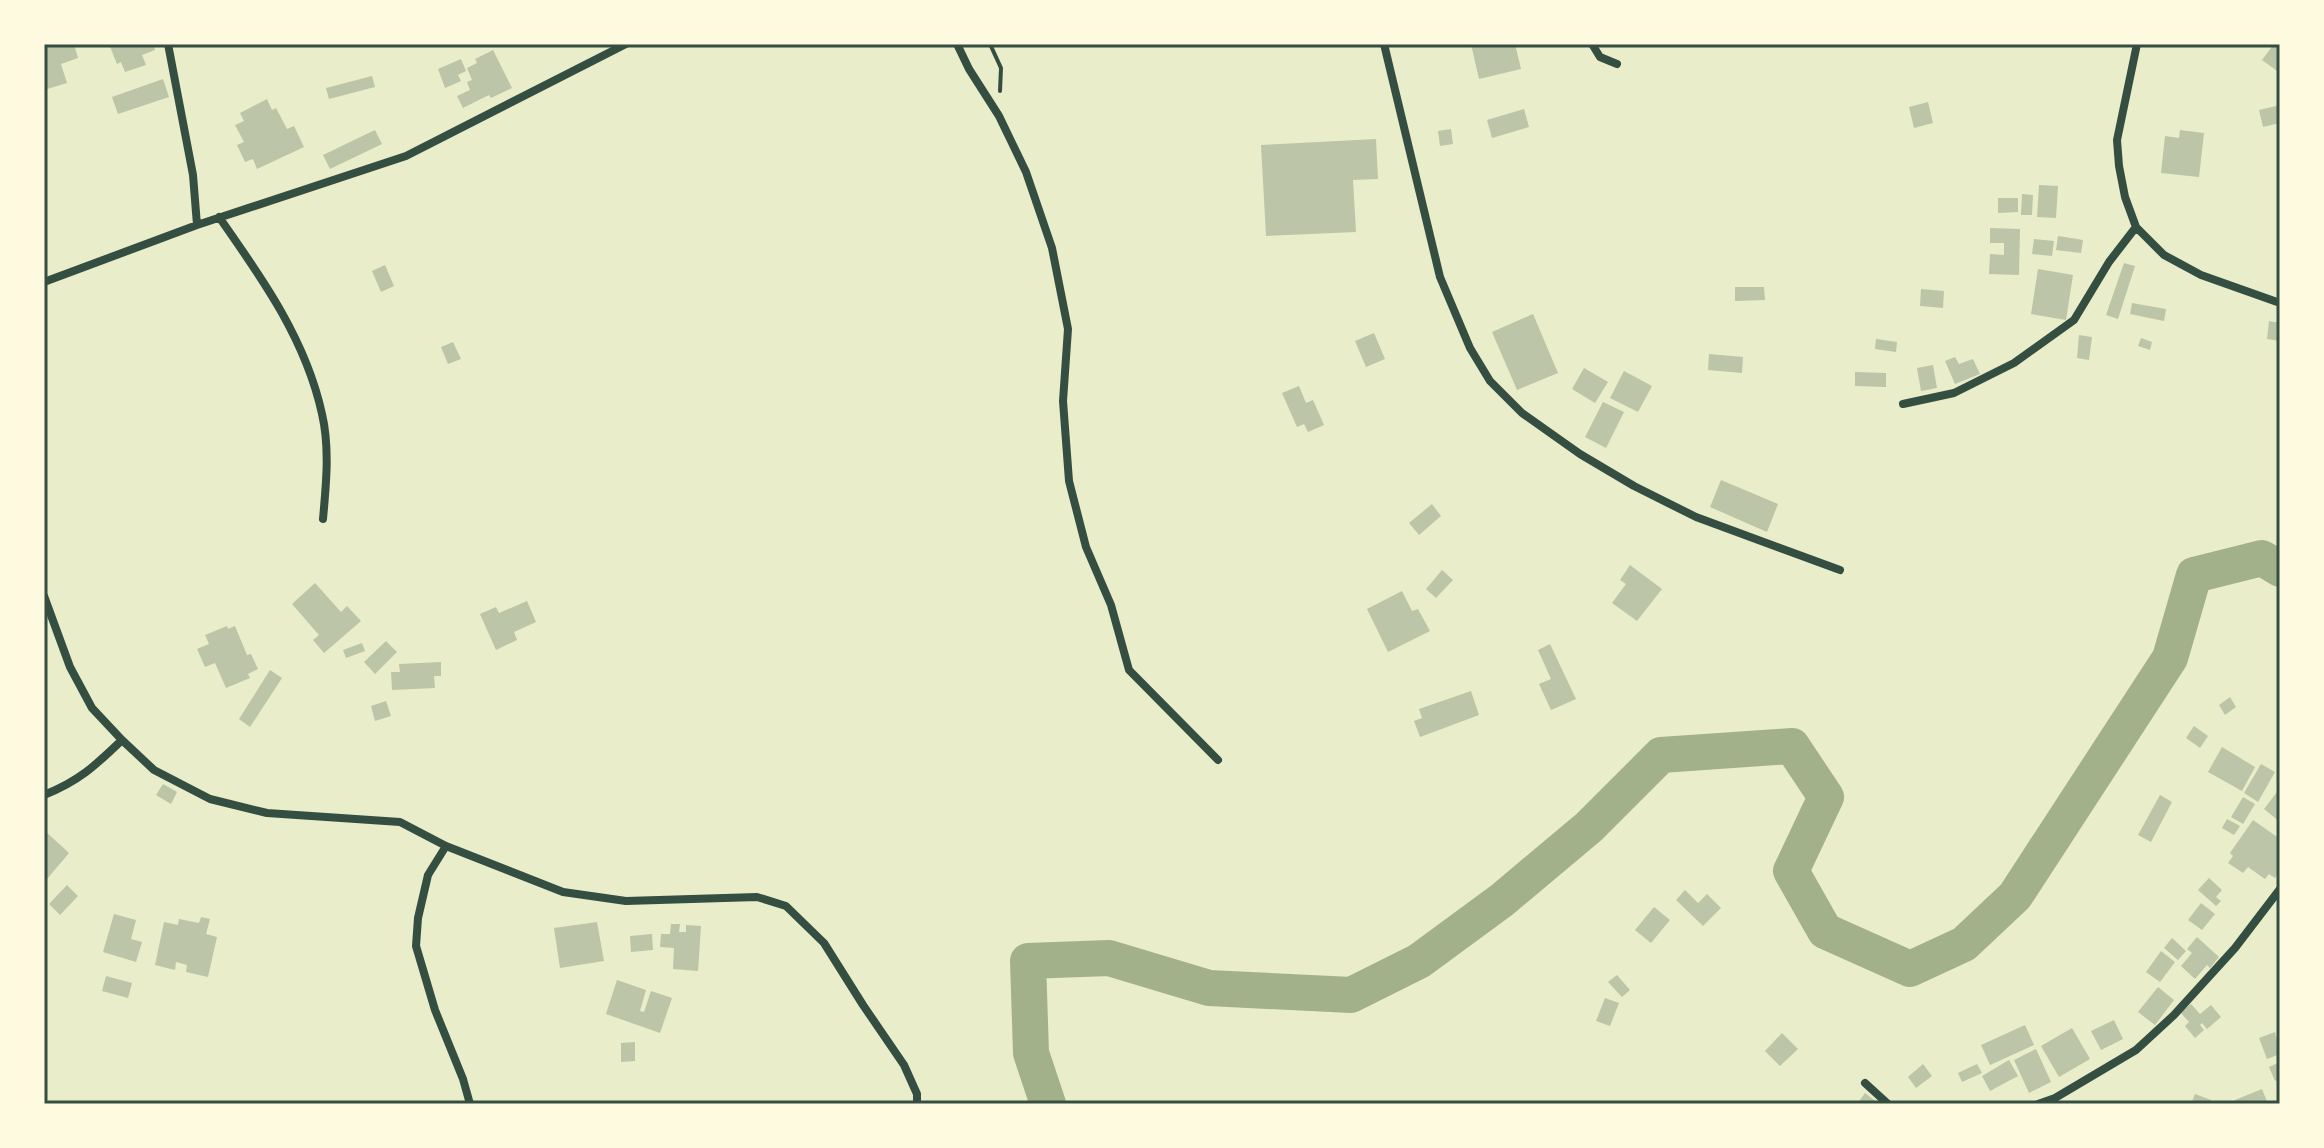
<svg xmlns="http://www.w3.org/2000/svg" width="2324" height="1148" font-family="'Source Sans 3',sans-serif">
	<rect width="100%" height="100%" fill="#e9edc9"/>
	<g fill="none" stroke-linecap="round" stroke-linejoin="round">
		<path stroke="#a3b18a" stroke-width="36" d="M1048,1104L1031,1053L1028,961L1109,958L1209,988L1351,995L1419,961L1502,900L1589,827L1661,755L1792,746L1826,797L1791,871L1825,931L1910,969L1964,944L2015,896L2170,658L2194,575L2262,558L2280,569"/>
	</g>
	<path fill="#bcc5a7" d="M44,44H74L78,58L61,64L67,83L44,90Z
		M109,44H153L155,50L142,55L146,65L125,72L121,62L117,64Z
		M1471,44H1515L1521,69L1479,79Z
		M2274,44H2280V73L2262,60Z
		M493,50L512,88L491,98L489,95L463,108L457,96L470,90L467,82L472,80L467,68L477,63L475,59Z
		M461,59L466,71L458,75L461,81L445,88L438,69Z
		M372,76L375,87L329,99L326,88Z
		M163,79L169,97L118,114L112,97Z
		M267,99L272,110L276,108L287,129L294,126L304,147L257,169L253,159L245,162L237,145L244,142L235,125L244,121L240,113Z
		M1928,102L1933,123L1914,128L1909,107Z
		M2280,105V123L2263,127L2259,110Z
		M1524,109L1529,127L1492,138L1487,120Z
		M1451,129L1453,144L1440,146L1438,131Z
		M375,130L382,144L330,169L323,155Z
		M2180,130L2204,133L2199,177L2161,173L2165,136L2179,138Z
		M1376,139L1378,179L1353,180L1356,232L1266,236L1261,145Z
		M2039,185L2058,186L2056,218L2037,217Z
		M2022,194L2033,195L2032,215H2021Z
		M1998,198H2018V212L1998,213Z
		M1990,228L2020,229L2019,275L1989,274L1990,254L2004,255V243H1990Z
		M2058,236L2083,240L2081,253L2056,250Z
		M2034,239L2054,241L2052,256L2032,254Z
		M2124,263L2135,266L2118,319L2106,315Z
		M385,265L394,286L381,292L372,271Z
		M2038,269L2073,275L2066,320L2031,314Z
		M1735,287H1764L1765,300L1735,301Z
		M1921,289L1944,291L1943,308L1920,306Z
		M2132,303L2166,309L2164,321L2130,314Z
		M1533,314L1558,373L1517,390L1492,332Z
		M2269,321L2280,323V341L2267,339Z
		M1374,333L1385,359L1366,367L1355,341Z
		M2079,335L2092,337L2089,360L2077,358Z
		M2141,338L2152,342L2150,350L2138,346Z
		M1876,339L1897,342L1896,352L1875,349Z
		M453,342L461,359L448,364L441,347Z
		M1709,354L1743,357L1742,373L1708,370Z
		M1955,357L1959,364L1973,359L1980,374L1955,384L1945,361Z
		M1933,365L1937,388L1921,391L1917,368Z
		M1584,368L1608,382L1595,403L1572,389Z
		M1624,371L1652,386L1638,412L1610,398Z
		M1855,372L1886,373V387L1855,386Z
		M1299,386L1306,403L1313,400L1324,425L1308,432L1304,424L1297,427L1282,393Z
		M1603,402L1624,412L1606,448L1585,437Z
		M1721,480L1778,504L1767,532L1710,507Z
		M1432,504L1441,516L1419,535L1409,523Z
		M1630,565L1662,589L1637,621L1612,603L1626,584L1620,580Z
		M1442,570L1453,580L1436,598L1426,589Z
		M315,583L341,612L347,606L361,621L324,653L313,640L319,635L292,604Z
		M1402,591L1412,611L1418,609L1430,631L1388,652L1367,609Z
		M527,601L536,622L514,632L517,640L496,650L480,614L496,607L499,613Z
		M227,626L228,629L235,626L247,655L251,654L258,669L248,674L250,678L226,688L215,663L205,667L197,649L209,644L205,635Z
		M386,641L397,652L375,674L364,662Z
		M362,643L365,651L346,658L343,650Z
		M1550,644L1576,699L1551,710L1539,684L1551,679L1538,650Z
		M441,662V676H434L435,688L392,690L391,672H400L399,664Z
		M270,670L282,678L250,727L239,719Z
		M1471,691L1479,715L1420,737L1414,721L1422,718L1419,709Z
		M2230,697L2236,707L2225,715L2219,705Z
		M386,701L391,716L375,721L371,706Z
		M2194,726L2208,736L2200,748L2186,738Z
		M2222,747L2255,767L2242,791L2208,772Z
		M2261,764L2275,772L2258,802L2244,793Z
		M163,784L177,792L171,804L156,795Z
		M2280,788V822L2264,809Z
		M2160,795L2172,802L2151,842L2138,835Z
		M2243,797L2255,804L2243,824L2231,817Z
		M2227,819L2240,826L2234,835L2222,828Z
		M2253,820L2280,839V871L2275,878L2269,874L2265,879L2248,867L2243,873L2228,863L2233,856L2230,853Z
		M44,830L69,853L47,879L44,876Z
		M2209,878L2222,890L2216,897L2221,901L2216,906L2198,890Z
		M67,885L78,896L60,915L49,904Z
		M1685,890L1698,903L1707,894L1721,908L1703,926L1676,900Z
		M2201,903L2215,914L2202,930L2188,920Z
		M1654,907L1670,920L1651,943L1635,930Z
		M114,914L136,920L131,939L142,942L136,962L103,952Z
		M201,917L210,919L206,934L217,937L208,977L186,972L187,965L176,962L175,970L155,965L164,922L178,925L179,919L199,923Z
		M597,922L604,961L560,968L554,928Z
		M671,924H680L679,932H686V925L701,926L698,971L673,969L674,948L660,947L661,934H670Z
		M652,934L653,950L631,952L630,936Z
		M2197,937L2219,957L2210,968L2207,965L2195,979L2181,966L2192,953L2187,949Z
		M2172,938L2186,951L2178,960L2164,948Z
		M2161,951L2175,962L2160,982L2146,972Z
		M1617,975L1630,990L1622,997L1608,982Z
		M106,976L132,983L128,998L102,991Z
		M617,980L646,990L640,1011L644,1012L651,991L672,998L660,1033L606,1014Z
		M2158,987L2174,1000L2155,1025L2138,1012Z
		M1605,998L1619,1003L1610,1026L1596,1021Z
		M2191,1004L2200,1014L2211,1005L2221,1017L2207,1029L2202,1023L2200,1025L2204,1030L2195,1038L2185,1026L2189,1022L2180,1012Z
		M2114,1020L2123,1039L2101,1050L2091,1031Z
		M2025,1025L2034,1045L1990,1065L1981,1045Z
		M2072,1028L2090,1059L2059,1077L2041,1046Z
		M2275,1032L2280,1054L2267,1059L2259,1038Z
		M1782,1033L1798,1049L1780,1066L1765,1051Z
		M635,1042V1061L621,1062V1043Z
		M2036,1049L2051,1082L2029,1093L2014,1060Z
		M2009,1060L2018,1076L1990,1091L1982,1076Z
		M2280,1062V1079L2275,1081L2269,1067Z
		M1923,1064L1932,1076L1916,1088L1908,1077Z
		M1977,1064L1982,1073L1962,1082L1958,1073Z
		M2262,1089L2268,1104H2237L2235,1100Z
		M1865,1093L1879,1104H1857Z
		M2195,1094L2211,1100L2209,1104H2191Z"/>
	<g fill="none" stroke-linecap="round" stroke-linejoin="round">
		<path stroke="#344e41" stroke-width="4" d="M990,44L1001,68L1000,91"/>
		<path stroke="#344e41" stroke-width="8" d="M168,44L193,175L197,225
			M957,44L969,69L999,116L1026,172L1052,248L1068,329L1063,401L1069,481L1086,547L1111,605L1129,670L1218,760
			M1384,44L1440,277L1470,348L1490,381L1522,413L1580,454L1634,486L1696,517L1840,570
			M1592,44L1600,57L1617,64
			M2137,44L2117,140L2119,166L2125,197L2136,227L2164,255L2201,275L2280,303
			M219,217C262,278 306,340 322,414C330,448 326,485 323,519
			M44,282L197,225L406,156L626,44
			M1903,404L1954,393L2014,363L2074,320L2109,262L2136,227
			M44,596L70,667L92,708L122,740L154,770L210,799L267,813L400,822L446,846L563,892L626,901L757,897L786,906L824,943L863,1005L904,1065L917,1094V1104
			M44,795C79,781 95,766 122,740
			M446,846L428,875L418,918L416,946L435,1010L463,1079L470,1104
			M1865,1083L1888,1104
			M2038,1104L2055,1098L2136,1050L2174,1015L2235,948L2280,889"/>
	</g>
	<rect width="2324" height="1148" fill="none" stroke="#fefae0" stroke-width="92"/>
	<rect x="46" y="46" width="2232" height="1056" fill="none" stroke="#344e41" stroke-width="3"/>
</svg>
